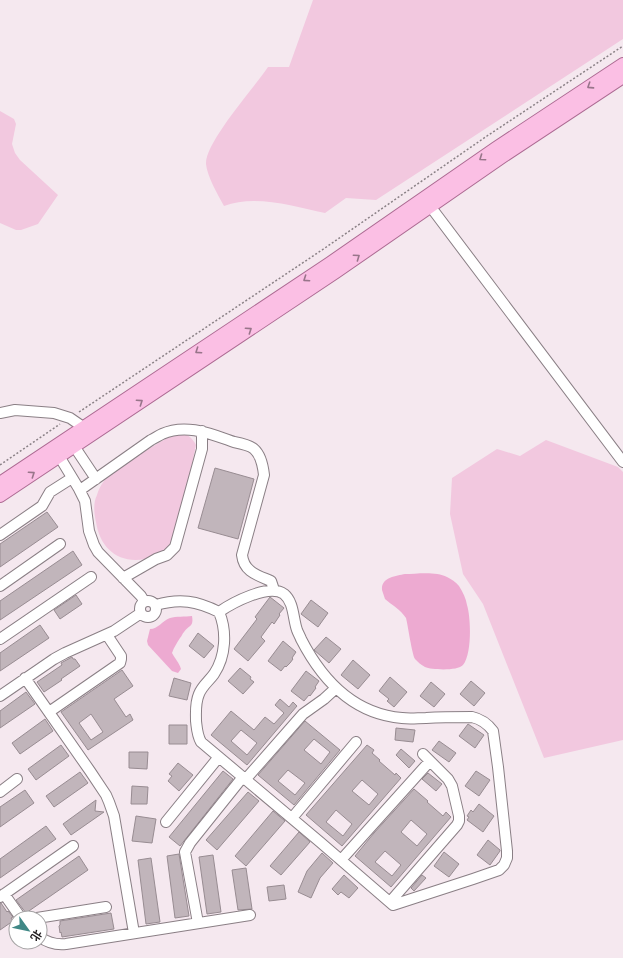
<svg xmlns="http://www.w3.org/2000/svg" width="623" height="958" font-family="'Open Sans','Noto Sans SC',sans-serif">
	<rect width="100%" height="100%" fill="#f5e8ef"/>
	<path fill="#f2c8df" d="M313,0H623V39L376,200L346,198L325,213C294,206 254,194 224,206C218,195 207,176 206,164C205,142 255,87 268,67H289Z
		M0,111L14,119L16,124L12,144L15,153L20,160L58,195L38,224L21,230H16L0,223Z
		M175,433C185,432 192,437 196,445C191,471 184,497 177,523C175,530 173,540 169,546C163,553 154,557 145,559C118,564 100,548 96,522C94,513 93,503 97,495C100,485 106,477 114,470Z
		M546,440L618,467L623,472V740L544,758L483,604L463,574L450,514L452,478L497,449L520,456Z"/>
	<path fill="#edaad1" d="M405,574C416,574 436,571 447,577C451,579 456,582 459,586C463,592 466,599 467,605C471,618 472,654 463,665C458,671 432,670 425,667C421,665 418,662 415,659C412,654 408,626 406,618C401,610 392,605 385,599C384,596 383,593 382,590C381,577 396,576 405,574Z
		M192,616C194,627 189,625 184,632C182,634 182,636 180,638C177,643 174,647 172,653C175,659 179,662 181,669L178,673L172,671L148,645L147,641L150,629C158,629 162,621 170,618C176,616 185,617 192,616Z"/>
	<path fill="#c1b5bb" stroke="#988c92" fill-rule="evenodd" d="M215,468L254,479L238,539L198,528Z
		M47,512L58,527L0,567V544Z
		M73,551L82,565L0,620V601Z
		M76,595L82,604L60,619L54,610Z
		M270,597L284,608L279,614L280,615L274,624L272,622L261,637L265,641L248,661L234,649L257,619L255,617Z
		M311,600L328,613L318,627L301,614Z
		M40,625L49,638L0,671V653Z
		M198,633L214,646L204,658L189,646Z
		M326,637L341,649L329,663L314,650Z
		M283,641L296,652L292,658L293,659L290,663L286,667L285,666L281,671L268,661Z
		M72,657L73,659H75L80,666L61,679L62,680L44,692L37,682L62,665L61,663Z
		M353,660L370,675L358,689L341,675Z
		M240,668L251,677L250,679L254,682L243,694L228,681Z
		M122,670L133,686L114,699L126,717L130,714L133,720L88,750L61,712ZM91,714L103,732L91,740L79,723Z
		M306,671L319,681L315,687L316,688L310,696L309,695L304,701L291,691Z
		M390,677L407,692L394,707L387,701L389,699L379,691Z
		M174,678L191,683L187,700L169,696Z
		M471,681L485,693L474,706L460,694Z
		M431,682L445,694L434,707L420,696Z
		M26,692L35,704L0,728V711Z
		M280,699L289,707L293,702L297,706L247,765L211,735L231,711L254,730L265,717L274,724L284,713L275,705ZM241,730L257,743L247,755L231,741Z
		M45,719L53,731L20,754L12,743Z
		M305,721L340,750L294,805L258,775ZM314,739L330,752L321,764L304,750ZM288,770L305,783L295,795L278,781Z
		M468,724L484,735L475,748L459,736Z
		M169,725H187V744H169Z
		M396,728L415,730L413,742L395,740Z
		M439,741L456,753L449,762L432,750Z
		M61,745L69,756L36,780L28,769Z
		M367,745L374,750L372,753L380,760L379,761L395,775L396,773L401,778L342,846L306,815ZM362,780L378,794L369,805L352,791ZM336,810L352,824L343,836L326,822Z
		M401,749L415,761L409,768L396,755Z
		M129,752H148L147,769L129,768Z
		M178,763L193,775L179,791L168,781L172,776L169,774Z
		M223,771L233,779L180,846L169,837Z
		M476,771L490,780L479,796L465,786Z
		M80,772L88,783L54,807L46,796Z
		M428,773L442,784L436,791L422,779Z
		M132,786L148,787L147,804H131Z
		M414,789L428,801L427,802L443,816L446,812L451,817L391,887L355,856L374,833ZM411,820L427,834L417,846L401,832ZM385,851L401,865L392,876L375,862Z
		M25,790L34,803L0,827V807Z
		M248,792L259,801L217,850L206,840Z
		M96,800L95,811L104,812L71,835L63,824Z
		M479,804L494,816L483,832L467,820L469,817L467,816L471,810L473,812Z
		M273,811L285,821L246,866L235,856Z
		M136,816L156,819L152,843L132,841Z
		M46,826L56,839L0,878V859Z
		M299,832L310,842L281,875L270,866Z
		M488,840L500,850V851L490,865L477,855Z
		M444,852L459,864L449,877L434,866Z
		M322,853L333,863L320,878L311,898L298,892L307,871Z
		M179,854L189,916L175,918L167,856Z
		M213,855L221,912L207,914L199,857Z
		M79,856L88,870L26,913L16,900Z
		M151,858L160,922L146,924L138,860Z
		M246,868L252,909L238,910L232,870Z
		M344,875L358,888L349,898L341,892L338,895L332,889Z
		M422,875L426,878L414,891L411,888Z
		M284,885L286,899L269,901L267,887Z
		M0,903H1L7,912L8,911L13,917L11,918L13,921L0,930Z
		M111,913L114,929L62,937L61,932L60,933L59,926L60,925V921Z"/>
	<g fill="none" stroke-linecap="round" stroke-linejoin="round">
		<defs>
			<path id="minor" d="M430,206L623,462
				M0,413L15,410L54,413L70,418L83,427
				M74,446L96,479
				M59,456L79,489L85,501L89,531L94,545L98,552L141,596L144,601
				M80,490L151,440C155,438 158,436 162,434C186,423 211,434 234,442C239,443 251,446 254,449C261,455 263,466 264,475L242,555C244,572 257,575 271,581L274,590
				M0,535L42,506L50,492L72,478
				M123,578L156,559L167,555L175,547L202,449V431
				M0,586L60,544
				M140 609a8 8 0 1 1 16 0a8 8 0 1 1-16 0Z
				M156,605C180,598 197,601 219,612C227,631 226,656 214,674C209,681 202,686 199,694C195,703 196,712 196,721C197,729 197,735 201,742L320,842L393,905L473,879L499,870L504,865L507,858V851L498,767L493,731C487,723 481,719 472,717C457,717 442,717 426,718C418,718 410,719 402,718C354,714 322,680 301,639C300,636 298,633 297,630C293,619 294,602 284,594C269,583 232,603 219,612
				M0,639L91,577
				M25,678L90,771L106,795L109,802L114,816L134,933
				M0,696L54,659L65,653L114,631L141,613
				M49,712L120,663L121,659V656L107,635
				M245,780L303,714L324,699L336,688
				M0,792L17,779
				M292,818L356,742
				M166,822L218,758
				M341,860L430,761
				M4,894L21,918
				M0,897L73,846
				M390,902L457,825L459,821V816L452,786L448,779L423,754
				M37,918L106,907
				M198,923L185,852L190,843L242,778
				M40,937C48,943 56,945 66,944L250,915"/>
			<path id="major" d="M0,483L330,263L496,148L623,64
				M0,496L336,272L502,157L623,77"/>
		</defs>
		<use href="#minor" stroke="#8a7f85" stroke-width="12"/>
		<use href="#major" stroke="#ac6a92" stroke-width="14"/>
		<path stroke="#8a8186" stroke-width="1.5" stroke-dasharray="2 2" stroke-linecap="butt" d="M79,412L322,250L487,136L623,46
			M0,465L60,424"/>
		<use href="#minor" stroke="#fff" stroke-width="10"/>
		<use href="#major" stroke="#fbbfe4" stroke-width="12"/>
	</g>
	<defs><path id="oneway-chevron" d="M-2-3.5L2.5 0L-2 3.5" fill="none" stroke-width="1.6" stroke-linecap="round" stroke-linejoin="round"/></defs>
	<g stroke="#98758a">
		<use href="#oneway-chevron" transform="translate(590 86) rotate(147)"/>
		<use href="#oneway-chevron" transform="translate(482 158) rotate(145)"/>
		<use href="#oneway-chevron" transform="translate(357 257) rotate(-35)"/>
		<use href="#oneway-chevron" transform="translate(306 279) rotate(146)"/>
		<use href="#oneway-chevron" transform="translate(249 330) rotate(-34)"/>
		<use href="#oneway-chevron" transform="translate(198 351) rotate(146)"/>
		<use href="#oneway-chevron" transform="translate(140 402) rotate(-34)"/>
		<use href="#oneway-chevron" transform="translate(32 474) rotate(-34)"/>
	</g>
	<g transform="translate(28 930) rotate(123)"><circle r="19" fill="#ffffff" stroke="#a5a3a4"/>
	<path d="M0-3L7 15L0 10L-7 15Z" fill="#408886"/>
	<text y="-6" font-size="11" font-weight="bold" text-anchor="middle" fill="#1e1a1c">北</text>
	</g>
</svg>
